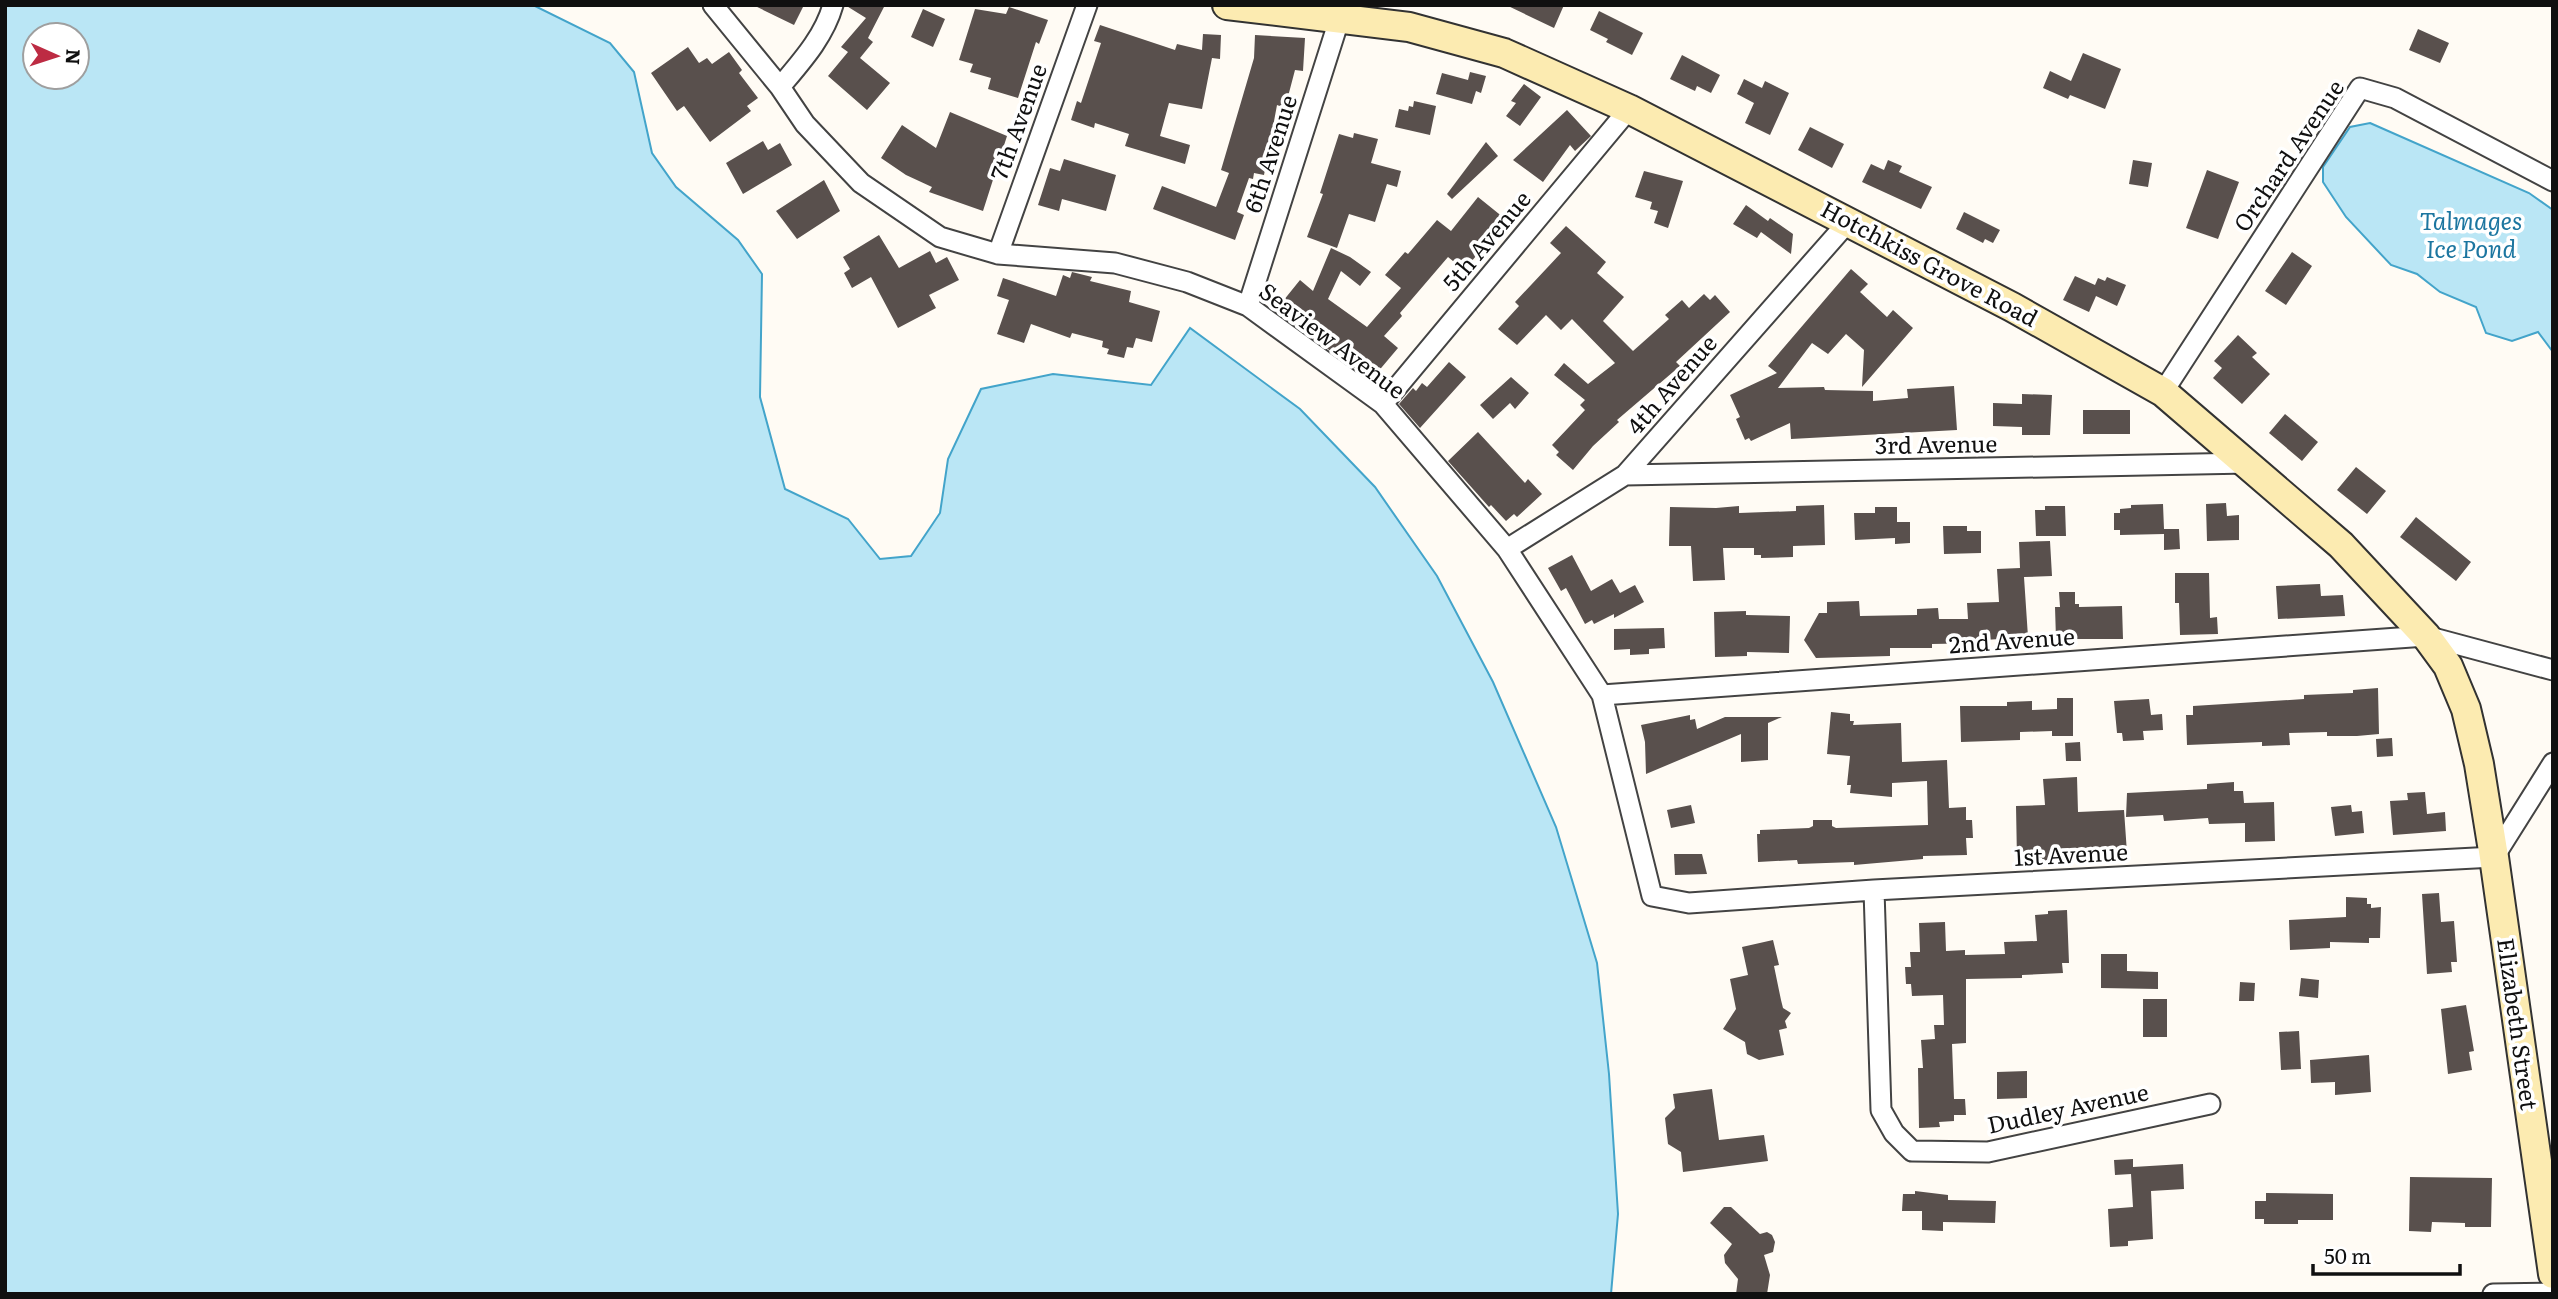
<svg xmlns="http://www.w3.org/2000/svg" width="2558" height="1299" font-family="Literata,serif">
	<rect width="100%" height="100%" fill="#fffbf4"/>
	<path fill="#bae6f5" stroke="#43a4ca" stroke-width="2" fill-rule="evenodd" d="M5,5H533L610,43L634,72L652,153L676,187L738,240L762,274L760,397L785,489L848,519L880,559L911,556L940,513L948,459L981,389L1053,374L1151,385L1190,328L1300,409L1375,487L1437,576L1493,682L1556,827L1597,963L1609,1074L1618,1214L1611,1294H5ZM35,35H77V77H35Z
		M2370,123L2529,193L2553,210V352L2538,332L2512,341L2486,333L2476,307L2440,292L2417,274L2391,265L2346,217L2323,182V167L2350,127Z"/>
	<path fill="#59504d" d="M753,5H804L794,25Z
		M845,5H885L868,38L873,42L860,58L890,83L867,110L828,76L848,52L841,47L866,18Z
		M1506,5H1564L1554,28Z
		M1009,7L1048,20L1039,44L1036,42L1018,98L988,89L991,78L970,72L973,64L959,60L975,9L1006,14Z
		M923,9L945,19L933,47L911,37Z
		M1599,11L1643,33L1632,55L1606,42L1608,39L1590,30Z
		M1100,25L1175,50L1177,44L1202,50L1203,34L1221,35L1220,59L1212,58L1202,109L1169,103L1160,136L1190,145L1185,164L1125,146L1129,134L1095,123L1094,128L1071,120L1077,101L1081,103L1101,43L1094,41Z
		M2418,29L2449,43L2440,63L2409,50Z
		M1255,35L1305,38L1303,71L1295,70L1285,108L1277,105L1264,175L1254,173L1253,179L1249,178L1237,212L1244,215L1235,240L1153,209L1162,186L1216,207L1229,173L1221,170L1254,58Z
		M688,47L699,63L707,58L712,64L729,52L742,70L739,73L758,98L747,106L751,111L710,142L684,106L677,111L651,73Z
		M2083,53L2121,69L2105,109L2070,95L2068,99L2043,88L2050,71L2071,81Z
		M1682,55L1720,75L1711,93L1697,86L1695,91L1670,79Z
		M1470,72L1486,76L1481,93L1476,91L1472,104L1436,94L1442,73L1468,80Z
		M1744,79L1762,88L1765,81L1789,93L1770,135L1745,123L1754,103L1737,94Z
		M1524,84L1541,97L1520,126L1506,116L1516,103L1511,101Z
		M1414,101L1436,106L1430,135L1395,127L1399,109L1408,111L1409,106L1413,107Z
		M1567,110L1591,136L1575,151L1570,145L1543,182L1513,160Z
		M950,112L1007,136L983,211L929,192L932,187L906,175L881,158L902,125L936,148Z
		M1810,127L1844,144L1832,168L1798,150Z
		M1354,133L1378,139L1371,163L1401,171L1397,187L1387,184L1375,222L1349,214L1337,248L1307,237L1323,194L1320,193L1339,134L1353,138Z
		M763,141L768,150L780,143L792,165L743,194L726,163Z
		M1486,142L1498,156L1452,199L1447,194Z
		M1064,159L1116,175L1106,211L1062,199L1059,211L1038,205L1050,168L1060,171Z
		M1888,160L1902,166L1899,172L1932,187L1921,209L1862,182L1871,164L1884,170Z
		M2133,160L2152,163L2148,187L2129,184Z
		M2207,170L2239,182L2218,239L2186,228Z
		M1644,171L1683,181L1668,228L1654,223L1658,211L1650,209L1652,202L1635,197Z
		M824,180L840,211L797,239L776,211Z
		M1478,197L1509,222L1492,243L1489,241L1464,270L1448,257L1400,313L1402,316L1384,336L1398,348L1371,380L1275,311L1300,280L1313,291L1331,248L1350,257L1371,272L1360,286L1341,271L1328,299L1367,327L1401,288L1385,275L1405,252L1408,254L1437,220L1451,231Z
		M1746,205L1768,221L1770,218L1793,234L1791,254L1761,232L1757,238L1733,224Z
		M1964,212L2000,230L1993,243L1985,239L1983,243L1956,229Z
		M1566,226L1606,262L1597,273L1624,297L1603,321L1633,351L1669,319L1665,315L1682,300L1689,308L1704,294L1710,300L1715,295L1730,312L1676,362L1680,366L1617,420L1619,422L1593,446L1573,470L1556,455L1559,452L1552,445L1585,410L1580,405L1585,400L1554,375L1564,363L1588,384L1615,363L1572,319L1561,330L1546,315L1517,345L1498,329L1519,306L1515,302L1561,253L1550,243Z
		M879,235L899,268L930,251L936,263L947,257L959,280L929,295L936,308L898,328L871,277L852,288L844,273L850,269L843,257Z
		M2292,252L2312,266L2286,305L2265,291Z
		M1851,269L1868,284L1860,292L1887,317L1893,310L1913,328L1862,387L1864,350L1846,334L1828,354L1812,343L1778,388L1824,387L1825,390L1873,391V401L1908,398L1907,389L1954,386L1957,430L1791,439L1790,423L1751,441L1749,438L1745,440L1736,419L1740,417L1730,395L1777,373L1768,366Z
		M1072,272L1092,277L1090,281L1131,291L1129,302L1160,311L1152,342L1136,338L1133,348L1127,347L1124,358L1107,354L1109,349L1102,347L1103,341L1072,333L1070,338L1031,324L1024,343L997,334L1009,300L997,296L1003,278L1056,296L1063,275L1070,278Z
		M2075,276L2095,285L2098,278L2105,281L2107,277L2126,285L2117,306L2096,296L2089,312L2063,300Z
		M2238,335L2257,353L2252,357L2270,374L2242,404L2213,378L2222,368L2214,361Z
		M1449,362L1466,377L1420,428L1399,404L1413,388L1416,391L1422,383L1427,387Z
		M1511,377L1529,393L1515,409L1510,403L1493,419L1480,405Z
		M2022,394L2052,395L2050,435H2022V427L1993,426V403L2022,404Z
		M2083,410H2130V434H2083Z
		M2285,414L2318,442L2302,461L2269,433Z
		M1478,432L1525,483L1528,479L1542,494L1517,517L1514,514L1506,521L1491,505L1489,507L1448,461Z
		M2356,467L2386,491L2367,514L2337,490Z
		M2226,503L2227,516L2239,515V540L2207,541L2206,504Z
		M2163,504L2164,529H2179L2180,549L2164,550V534L2120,535V530H2114V513H2120V509L2131,508V505Z
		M1824,505L1825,545L1793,546V557L1761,558V555H1754V548H1723L1725,580L1693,581L1691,546H1669L1670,507L1716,508L1739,506V513L1796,511V506Z
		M2045,506H2065L2066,536H2036L2035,510H2045Z
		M1875,507H1897V522H1910V543L1895,544V538L1855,540L1854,513H1875Z
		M2416,517L2471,562L2456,581L2400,537Z
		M1943,526H1967V531H1981V553L1944,554Z
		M2050,541L2052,576L2024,577L2028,637L1985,640V643L1932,644V648H1890V656L1816,658L1804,640L1819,613H1827V602L1859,601L1860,616L1917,615V609L1938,608L1939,619H1968L1967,603L1999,602L1997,569L2020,568L2019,542Z
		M1572,555L1591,591L1612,579L1620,593L1635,585L1644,602L1614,618V614L1594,624L1592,620L1585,624L1566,588L1561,591L1548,568Z
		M2175,573H2209L2210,618L2217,617L2218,634L2180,635L2179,603H2175Z
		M2320,584L2321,596L2343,595L2345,616L2278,619L2276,586Z
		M2059,592H2075V604H2079V607L2122,606L2123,639H2056L2055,607H2060Z
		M1746,611V615L1790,616L1789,653L1747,652V656L1715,657L1714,612Z
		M1664,628L1665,648L1649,649V654L1630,655V649L1614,650V629Z
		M2378,688L2379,734L2357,736H2327V732L2289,733L2290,745L2262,746V742L2187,745L2186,715H2193V706L2304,699V695L2353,693V690Z
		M2057,698H2073V736H2052V731L2020,732V740L1961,742L1960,706H2007V702L2032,701V710L2057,709Z
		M2149,699L2151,715L2162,714L2163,730L2143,731L2144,740L2123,741L2122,733H2117L2114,701Z
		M1831,712L1850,714V721H1854L1853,725L1901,723L1902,762L1947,760L1949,808L1966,807V820H1972L1973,838H1966L1967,855L1923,856V859L1854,865V862L1798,864L1797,860L1758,862L1757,834H1760V830L1809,828L1813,826V820H1832V826L1836,828L1928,825L1927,781L1892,783V797L1850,793L1851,785H1847L1850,756L1827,754Z
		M1690,715V720L1695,719L1697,729L1725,717H1782L1768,723V760L1741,762V734L1646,774L1645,742L1641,725Z
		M2392,738L2393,756L2377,757L2376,739Z
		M2080,742L2081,761H2066L2065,743Z
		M2077,777L2078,812L2124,810L2127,853L2076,855V862L2017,860L2016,806L2045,805L2043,779Z
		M2234,782V791H2243L2244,803L2274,802L2275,841L2245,842V823L2209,824L2208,818L2164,821L2163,815L2126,817L2127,793L2207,789V784Z
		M2425,792L2427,814L2445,812L2446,831L2393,835L2390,801L2408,800L2407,793Z
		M1691,805L1695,823L1671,828L1667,810Z
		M2351,805L2352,812L2362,811L2364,833L2335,836L2331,807Z
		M1674,854H1702L1707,874L1675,875Z
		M2439,893L2441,922L2454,921L2457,962H2451L2452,972L2427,974L2422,894Z
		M2346,897L2367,898V904H2371V908L2381,907L2380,938H2369V943L2330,942V948L2290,950L2289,920L2346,917Z
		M2067,910L2069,963H2062L2063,973L2022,975V978L1966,979V1043L1952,1044L1954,1099H1965L1966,1115H1954V1121L1939,1122L1940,1127L1919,1128L1918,1068H1923L1921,1040L1935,1039L1934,1025H1944L1943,995L1912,996L1911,984H1906L1905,967H1911L1910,952H1920L1919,923L1945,922L1946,951L1965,950V955L2005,954L2004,942L2037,941L2035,915L2048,914V911Z
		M1773,940L1779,965L1774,966L1781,1000L1783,1008L1791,1013L1785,1021L1787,1028L1779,1030L1784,1055L1759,1060L1747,1054L1745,1042L1723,1029L1736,1009L1730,979L1748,975L1742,947Z
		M2101,954H2127V971L2158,972V989L2101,988Z
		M2301,978L2319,980L2318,998L2299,996Z
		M2240,982L2255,983L2254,1001H2239Z
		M2143,999H2167V1037H2143Z
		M2466,1005L2474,1051L2469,1052L2472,1070L2448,1074L2441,1009Z
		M2299,1031L2301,1069L2281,1070L2279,1032Z
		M2369,1055L2371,1092L2335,1095V1082L2311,1083L2310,1060Z
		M2027,1071V1098L1997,1099V1072Z
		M1712,1089L1719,1140L1764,1135L1768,1161L1683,1172L1681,1152L1668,1144L1665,1118L1675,1108L1673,1094Z
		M2133,1159V1167L2183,1164L2184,1189L2151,1191L2153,1239L2128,1241V1246L2110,1247L2108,1209L2133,1207L2131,1174L2115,1175L2114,1160Z
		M2410,1177L2492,1178L2491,1227H2465V1223L2432,1222L2431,1232L2409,1231Z
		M1915,1191L1948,1195V1200L1996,1201L1995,1223L1943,1222V1231L1922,1230V1211H1902L1903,1194H1915Z
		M2266,1193L2333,1194V1220H2298V1224H2264V1219H2255V1201H2266Z
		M1724,1207H1731L1760,1234L1767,1232L1772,1235L1775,1242L1773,1252L1764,1255L1770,1275L1767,1294H1736L1738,1279L1725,1263L1724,1255L1732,1244L1710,1223Z"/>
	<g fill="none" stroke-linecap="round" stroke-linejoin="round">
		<defs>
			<path id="minor" d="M713,5L780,87L805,124L861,183L940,237L998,254L1115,263L1187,282L1248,306L1383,404L1507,549L1602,695L1652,896L1689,903L1874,890L2494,857L2553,763
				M780,87C801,62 824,37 833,5
				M998,254L1087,5
				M1248,306L1340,17
				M2163,392L2360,88L2395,98L2553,181
				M1383,404L1629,109
				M1625,475L2248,463
				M1507,549L1625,475L1848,222
				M1602,695L2426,636L2553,670
				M1874,890L1881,1110L1894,1133L1912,1151L1988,1152L2210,1104
				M2493,1294L2553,1293"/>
			<path id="secondary" d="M1227,5L1409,27L1504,53L1629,109L2012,307L2163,392L2341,545L2426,636L2448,666L2466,709L2479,764L2494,857L2553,1274"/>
		</defs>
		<use href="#minor" stroke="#434343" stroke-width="23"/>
		<use href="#secondary" stroke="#323232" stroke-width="32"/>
		<use href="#minor" stroke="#fff" stroke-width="19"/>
		<use href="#secondary" stroke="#fcebb1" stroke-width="28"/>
	</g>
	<g text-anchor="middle" stroke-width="7" stroke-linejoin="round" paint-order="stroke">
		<g font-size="23" fill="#101010" stroke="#fff">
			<text transform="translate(1019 122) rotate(-70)" y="8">7th Avenue</text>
			<text transform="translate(1271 154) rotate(-72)" y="8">6th Avenue</text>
			<text transform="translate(2289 156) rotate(-56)" y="8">Orchard Avenue</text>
			<text transform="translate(1487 241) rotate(-50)" y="8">5th Avenue</text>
			<text transform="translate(1929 264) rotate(28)" y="8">Hotchkiss Grove Road</text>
			<text transform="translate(1332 341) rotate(37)" y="8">Seaview Avenue</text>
			<text transform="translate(1672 385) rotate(-49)" y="8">4th Avenue</text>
			<text transform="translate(1936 445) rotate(-1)" y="8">3rd Avenue</text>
			<text transform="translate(2012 641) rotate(-4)" y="8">2nd Avenue</text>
			<text transform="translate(2071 855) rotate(-3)" y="8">1st Avenue</text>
			<text transform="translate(2517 1024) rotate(82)" y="8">Elizabeth Street</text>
			<text transform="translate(2068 1109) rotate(-12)" y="8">Dudley Avenue</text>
		</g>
		<g font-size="24" font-style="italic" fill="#1c76a0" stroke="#fff">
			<text x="2471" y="230">Talmages<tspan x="2471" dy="28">Ice Pond</tspan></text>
		</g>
	</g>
	<rect width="2558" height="1299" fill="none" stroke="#101010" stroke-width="14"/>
	<g transform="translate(56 56) rotate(93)"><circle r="33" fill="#ffffff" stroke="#9f9f9f" stroke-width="2"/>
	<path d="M0-5L12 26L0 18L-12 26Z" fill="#bd2b43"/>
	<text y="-10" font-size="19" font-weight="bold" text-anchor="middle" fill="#101010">N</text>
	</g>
	<path d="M2313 1264v10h147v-10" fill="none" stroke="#101010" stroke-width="3.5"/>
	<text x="2324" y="1264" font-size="21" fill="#101010" stroke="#ffffff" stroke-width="5" paint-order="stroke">50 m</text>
</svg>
